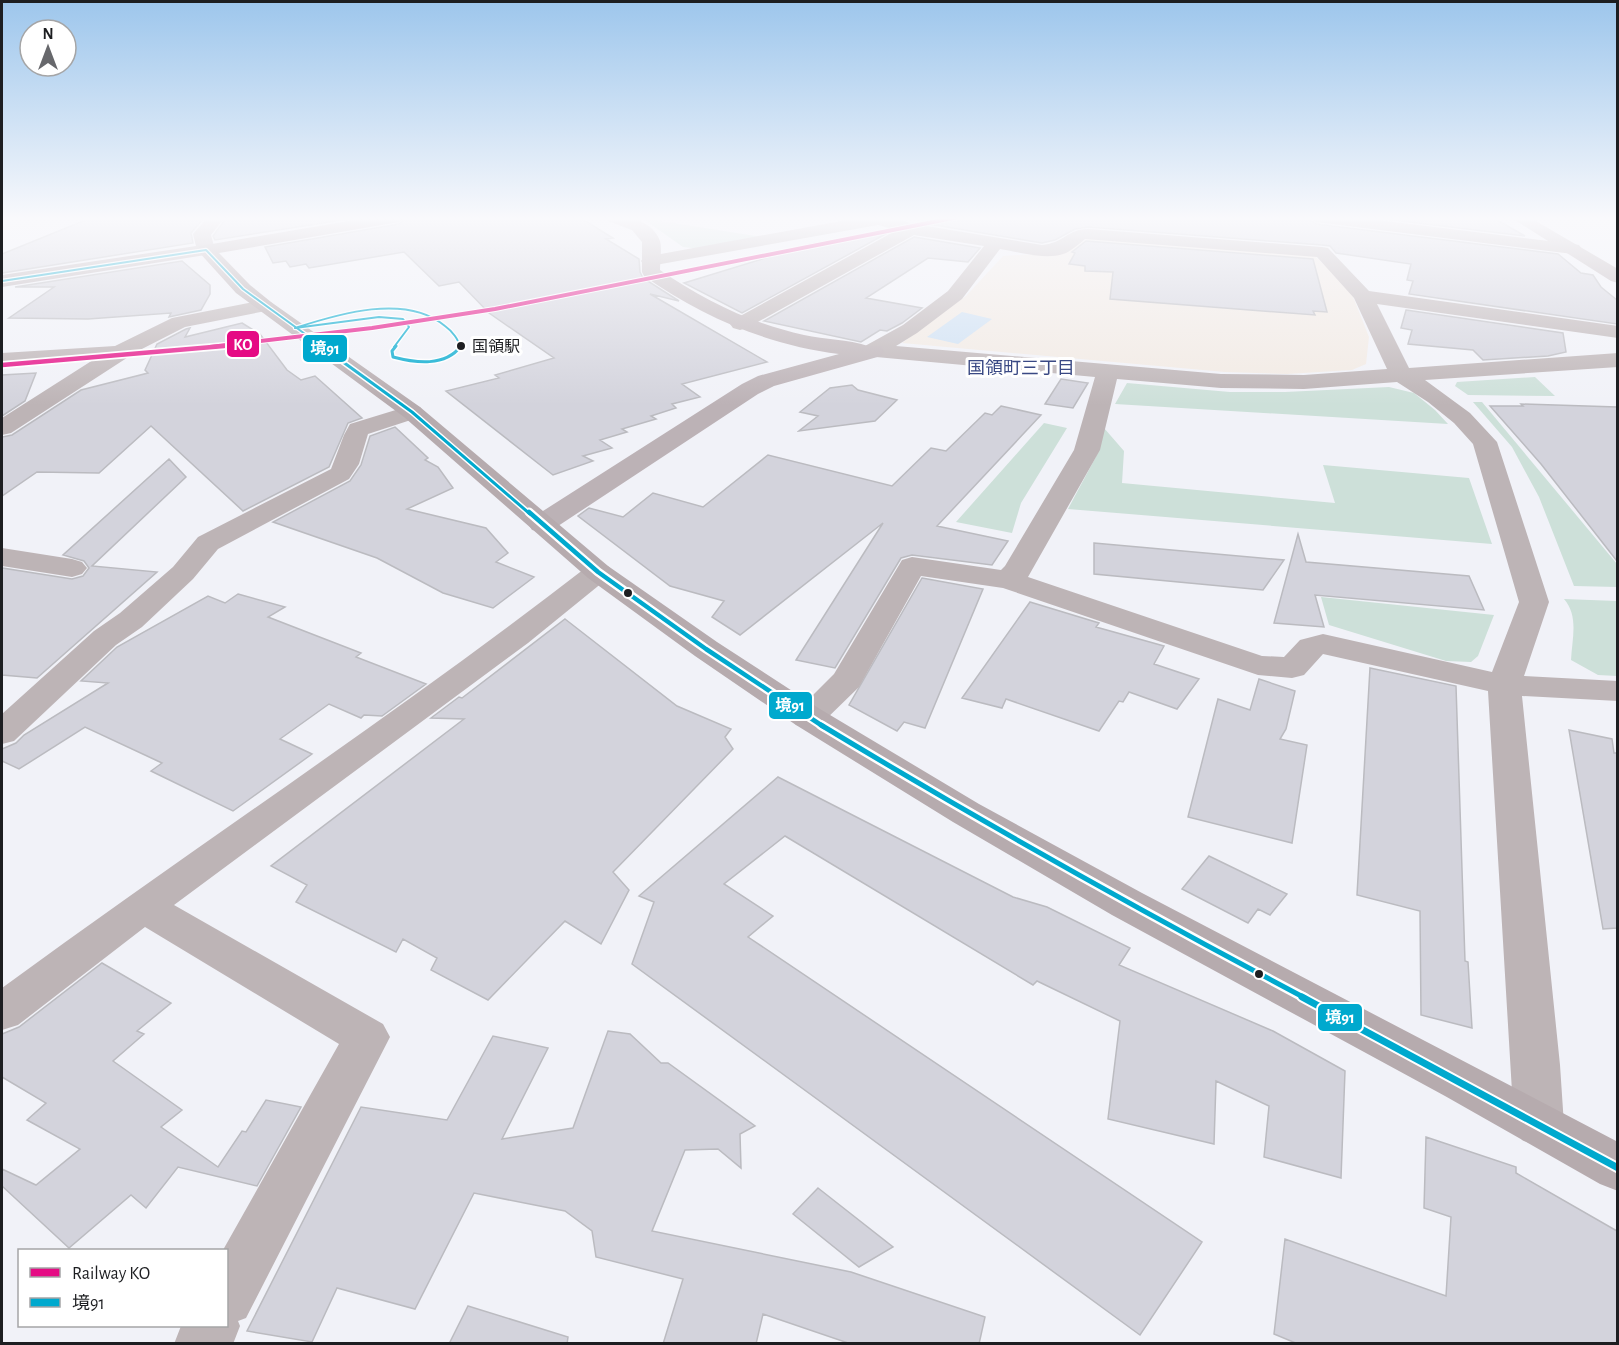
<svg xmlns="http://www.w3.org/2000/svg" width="1619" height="1345" font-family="'Alegreya Sans','Noto Sans JP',sans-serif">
	<rect width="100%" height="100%" fill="#f1f2f8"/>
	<path fill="#f2eae3" d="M1091,236L1315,256L1350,289L1369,337L1366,364L1352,370L1287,374L1225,372L902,343L966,296L1003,256L1065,252Z"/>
	<path fill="#cde0d9" d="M642,218L762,237L701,249L683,247Z
		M1535,377L1555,396L1468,395L1455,386L1457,382Z
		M1127,383L1230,392H1285L1389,387L1414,393L1435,410L1448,424L1115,404Z
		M1473,402H1482L1617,564V587L1574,586L1539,497L1512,447Z
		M1044,423L1067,428L1021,503L1012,533L956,522Z
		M1104,428L1124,451L1122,483L1335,503L1323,465L1469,478L1492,544L1068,509L1099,451Z
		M1321,597L1494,615L1478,656L1471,662L1446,661L1329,625Z
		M1564,599L1617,601V676L1598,675L1571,660C1572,639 1579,616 1564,599Z"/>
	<path fill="#cde0f3" d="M962,312L992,319L958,344L927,337Z"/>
	<path fill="#d3d3dc" stroke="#bbbbc0" stroke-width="1.5" d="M93,217H205L191,233L193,243L2,273V254Z
		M227,217H361L215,240L213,236Z
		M409,217H579L613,238L606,239L639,259L640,272L643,278L679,301L650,294L767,362L682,384L700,397L672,404L676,408L651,416L656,419L622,429L627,432L600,440L612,448L583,456L593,461L553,475L446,391L499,378L495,375L554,358L489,313L459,282L439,286L404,252L309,268L306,264L290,267L286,261L273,263L265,247L399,224Z
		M964,217H1306L1316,224L1558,254L1581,273L1593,275L1601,287L1617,300V324L1409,294L1413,281L1407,280L1411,264L1336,253L1330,246L1322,245L1088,227L1075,229L1055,240L1042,243L929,224Z
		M1368,217H1492L1525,236Z
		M891,231L742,313L684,283L811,244Z
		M914,237L980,248L968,262L928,258L866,298L922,308L902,323L887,331L880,330L861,342L764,321Z
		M1086,241L1313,259L1327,312L1313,311L1315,315L1110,299L1113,272L1085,271V266L1069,264L1075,253L1072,252Z
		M182,261L210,285V294L201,310L169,317L171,313L88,319L9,318L54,287H15Z
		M1406,310L1563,333L1566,352L1548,356L1483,360L1473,350L1408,344L1412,330L1401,328Z
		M242,323L260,334L287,370L301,380L315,376L362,418L348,423L329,467L243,511L151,426L99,473L37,472L2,496V437L12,435L81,390L148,373L145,370L157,344L186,329L190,328L185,337Z
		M36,373L25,401L2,416V375Z
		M1061,379L1088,383L1073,408L1045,404Z
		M852,385L858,390L897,400L875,421L799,431L818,416L800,412L830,388Z
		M1521,404L1617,407V561L1541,464L1490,406H1523Z
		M1001,406L1041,415L937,526L1008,541L992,565L912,555L901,558L835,668L796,660L883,523L740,635L712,617L724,601L670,586L578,516L589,508L623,517L653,493L703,507L768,455L892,486L931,448L946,451L985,413L992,415Z
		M395,427L428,458L425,460L438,467L453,488L407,509L486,528L508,553L496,562L534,577L493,608L443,593L377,558L273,522L350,481L361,465L370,436Z
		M169,459L186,477L92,566L157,572L37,678L2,675V568L72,579L83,576L89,568L84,561L63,555Z
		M1298,534L1306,562L1469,576L1484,610L1315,595L1324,627L1274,623Z
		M1094,543L1284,560L1263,590L1094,574Z
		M922,578L983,589L925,728L904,722L897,731L849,705Z
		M238,594L285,607L268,617L361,653L356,657L426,684L382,716L364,715L361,718L329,704L280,739L312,754L233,811L151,771L162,763L85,727L19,769L2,761V749L16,743L24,735L108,683L81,681L117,647L208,596L225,603Z
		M1030,602L1099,623L1096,627L1164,646L1154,664L1199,679L1177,709L1129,692L1123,702L1119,701L1099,731L1006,699L1002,708L962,698Z
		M565,619L677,706L731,729L725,737L733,749L613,872L629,890L601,944L565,921L488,1000L431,970L437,958L403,939L396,952L296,902L307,885L271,866L464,719L431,718L459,697L462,698Z
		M1370,668L1456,686L1465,961L1468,962L1472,1028L1421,1015L1420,911L1357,895Z
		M1259,679L1295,691L1286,729L1280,739L1307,745L1292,843L1188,817L1218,699L1250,710Z
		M1569,730L1612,739L1614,753H1617V928L1603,929Z
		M778,777L1013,897L1047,907L1130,948L1119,965L1273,1031L1345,1071L1341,1178L1264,1157L1269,1106L1216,1081L1214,1144L1108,1119L1120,1021L1037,981L1033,985L785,836L724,884L773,916L748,937L1202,1242L1140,1335L632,964L654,902L639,896Z
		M1209,856L1287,894L1270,915L1258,909L1248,923L1182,889Z
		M102,963L171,1003L137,1031L144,1034L113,1061L182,1110L161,1127L218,1167L242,1131L246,1132L266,1100L301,1107L257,1186L178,1167L146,1208L131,1195L69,1248L2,1186V1169L36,1185L80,1149L27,1120L46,1103L2,1077V1034L19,1027Z
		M608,1031L630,1034L661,1063H668L755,1126L740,1134L741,1168L718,1149L685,1150L652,1231L851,1272L985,1317L979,1344H851L763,1314L756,1344H663L683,1279L596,1257L592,1231L565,1211L474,1193L415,1309L337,1288L312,1342L247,1331L361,1107L447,1120L493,1036L548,1048L502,1139L573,1128Z
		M1426,1137L1516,1167V1173L1617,1231V1344H1298L1274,1334L1285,1239L1446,1296L1451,1217L1424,1208Z
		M818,1188L893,1247L859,1267L793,1214Z
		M468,1306L568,1337L567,1344H449Z"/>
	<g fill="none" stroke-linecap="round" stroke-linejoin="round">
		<path fill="#bdb4b6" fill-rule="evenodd" d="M851,217H890L914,224L1042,245C1064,243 1068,229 1088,229L1322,247L1328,248L1369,291L1618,326V338L1377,304L1409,368L1618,353V367L1425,380L1470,413L1497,442L1549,602L1524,676L1618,681V701L1522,696L1560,1065L1564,1125L1556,1140L1539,1147L1522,1140L1514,1125L1488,691L1323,654L1304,675L1292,678L1258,675L1003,588L921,576L859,687L820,725L808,728L796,725L791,717L834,674L902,560L912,557L1001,570L1005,566L1074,450L1095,377L865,356L862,351L865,346L903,325L948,291L984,246L914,235L747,328L740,330L733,328L730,324L733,320L897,230L878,225L650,266L644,265L641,261L644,257L650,256L852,219ZM1085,239L1317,257L1354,298L1387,369L1304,375L1221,374L896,346L917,333L962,299L1000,249C1019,252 1047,261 1066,253C1072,250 1079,244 1085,239ZM1117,379L1221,388L1304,389L1397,382L1428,402L1454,423L1473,444L1519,602L1492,672L1323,634L1300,640L1284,657L1262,656L1028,577L1100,450Z
			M1308,217H1353L1573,244L1579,245L1582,249L1579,253L1573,254L1316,222Z
			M264,300L271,302L274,306L271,310L185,327L136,352L11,433L2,435V418L93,360L2,366V353L115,346L172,318Z
			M412,405L420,407L424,412L420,417L368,434L359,464L349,479L218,549L193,579L142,627L116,645L14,741L2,744V714L94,631L120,613L173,567L198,537L331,469L344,435L350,424Z
			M2,548L72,559L82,562L87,568L82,574L72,577L2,566Z
			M598,563L608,566L613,572L608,578L528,643L174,905L383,1024L390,1037L246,1318L238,1321L240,1326L233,1344H174L181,1326H226V1250H223L339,1044L145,927L18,1025L2,1030V988C196,846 398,713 588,566Z"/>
		<path fill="#bcb2b6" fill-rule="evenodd" d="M208,217H225L211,235L215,250L212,254L2,287V275L196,246L193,234Z
			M606,217C625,215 652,219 660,241C662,248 660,262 660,270C704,300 752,324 804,335C825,340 848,339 868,346H881L884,351L881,356L774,386L758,394L552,530L542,532L532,530L528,524L532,518L742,384L758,376L839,354C768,345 702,317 644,276L642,272V242L632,230L608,221Z
			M1510,217H1529L1618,269V283L1611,281Z"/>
		<path fill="#b6abae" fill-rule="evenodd" d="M372,217H407L399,222L219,253L250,285L271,302L420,407L608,566L717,642L820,709L979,804L1142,893L1618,1142V1191L1600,1184L1445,1096L1112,915L953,822L796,725L695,656L588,578L404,417L236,293L197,250L200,246L206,245Z"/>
		<defs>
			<path id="bus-1-far4" d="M2,281L206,250L243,289L323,347
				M394,347L409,327L403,319L379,317L295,328C338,314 406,293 445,326C452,331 459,340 460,347"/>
			<path id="bus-1-far3" d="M321,346L412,412L530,514
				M396,346L392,351L393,357C416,363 445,367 461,346"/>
			<path id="bus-1-far2" d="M529,512L598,572L706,649L824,727"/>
			<path id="bus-1-far1" d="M821,725C980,821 1141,911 1305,998"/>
			<path id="bus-1" d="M1302,997L1618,1168"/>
		</defs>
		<use href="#bus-1-far4" stroke="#fff" stroke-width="4.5"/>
		<use href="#bus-1-far3" stroke="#fff" stroke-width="6"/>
		<use href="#bus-1-far2" stroke="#fff" stroke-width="9"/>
		<use href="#bus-1-far1" stroke="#fff" stroke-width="10"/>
		<use href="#bus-1" stroke="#fff" stroke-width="11"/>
		<use href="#bus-1-far4" stroke="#00a9ce" stroke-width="2"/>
		<use href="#bus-1-far3" stroke="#00a9ce" stroke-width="3"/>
		<use href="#bus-1-far2" stroke="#00a9ce" stroke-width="4.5"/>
		<use href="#bus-1-far1" stroke="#00a9ce" stroke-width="5"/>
		<use href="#bus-1" stroke="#00a9ce" stroke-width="7"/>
		<defs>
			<path id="rail-1-far1" d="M210,347L372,328L495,309L958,217"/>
			<path id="rail-1" d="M2,365L224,346"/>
		</defs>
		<use href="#rail-1-far1" stroke="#fff" stroke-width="6"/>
		<use href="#rail-1" stroke="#fff" stroke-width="8"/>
		<use href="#rail-1-far1" stroke="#e50b84" stroke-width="4"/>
		<use href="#rail-1" stroke="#e50b84" stroke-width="4.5"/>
	</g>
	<linearGradient id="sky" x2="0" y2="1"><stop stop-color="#9dc6ec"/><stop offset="0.54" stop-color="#f9f9fc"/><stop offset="1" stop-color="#f9f9fc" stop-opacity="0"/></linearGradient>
	<rect width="1619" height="405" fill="url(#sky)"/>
	<g fill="#1d1e21" stroke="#fff" stroke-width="2">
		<circle cx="461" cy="346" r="5"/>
		<circle cx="628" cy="593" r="5"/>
		<circle cx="1259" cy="974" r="5"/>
	</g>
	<g text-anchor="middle" stroke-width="6" stroke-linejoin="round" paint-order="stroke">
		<g font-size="16" fill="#1d1e21" stroke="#fff" text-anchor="start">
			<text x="472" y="352">国領駅</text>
		</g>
		<g font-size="18" fill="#3a4984" stroke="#fff">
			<text x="1021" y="374">国領町三丁目</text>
		</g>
	</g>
	<g stroke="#fff" stroke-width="2">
		<rect x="226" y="330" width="34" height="28" rx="6" fill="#e50b84"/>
		<rect x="302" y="334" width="46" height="29" rx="6" fill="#00a9ce"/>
		<rect x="768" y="691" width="45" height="29" rx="6" fill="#00a9ce"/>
		<rect x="1317" y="1003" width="46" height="29" rx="6" fill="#00a9ce"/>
	</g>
	<g font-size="16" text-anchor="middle" font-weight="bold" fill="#fff">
		<text x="243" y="350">KO</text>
		<text x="325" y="354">境91</text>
		<text x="790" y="711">境91</text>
		<text x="1340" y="1023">境91</text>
	</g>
	<rect width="1619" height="1345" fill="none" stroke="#1d1e21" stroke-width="6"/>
	<rect x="18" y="1249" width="210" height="78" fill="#ffffff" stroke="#a5a5a6" stroke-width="1.5"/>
	<rect x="30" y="1268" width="30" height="9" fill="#e50b84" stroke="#a5a5a6" stroke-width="1.5"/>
	<text x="72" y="1279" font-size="18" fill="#1d1e21">Railway KO</text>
	<rect x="30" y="1298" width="30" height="9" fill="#00a9ce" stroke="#a5a5a6" stroke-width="1.5"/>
	<text x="72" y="1309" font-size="18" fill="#1d1e21">境91</text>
	<g transform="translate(48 48)"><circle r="28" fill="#ffffff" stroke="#a5a5a6" stroke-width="1.5"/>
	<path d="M0-4.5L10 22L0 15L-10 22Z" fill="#67686c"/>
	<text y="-9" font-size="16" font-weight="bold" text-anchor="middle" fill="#1d1e21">N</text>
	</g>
</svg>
